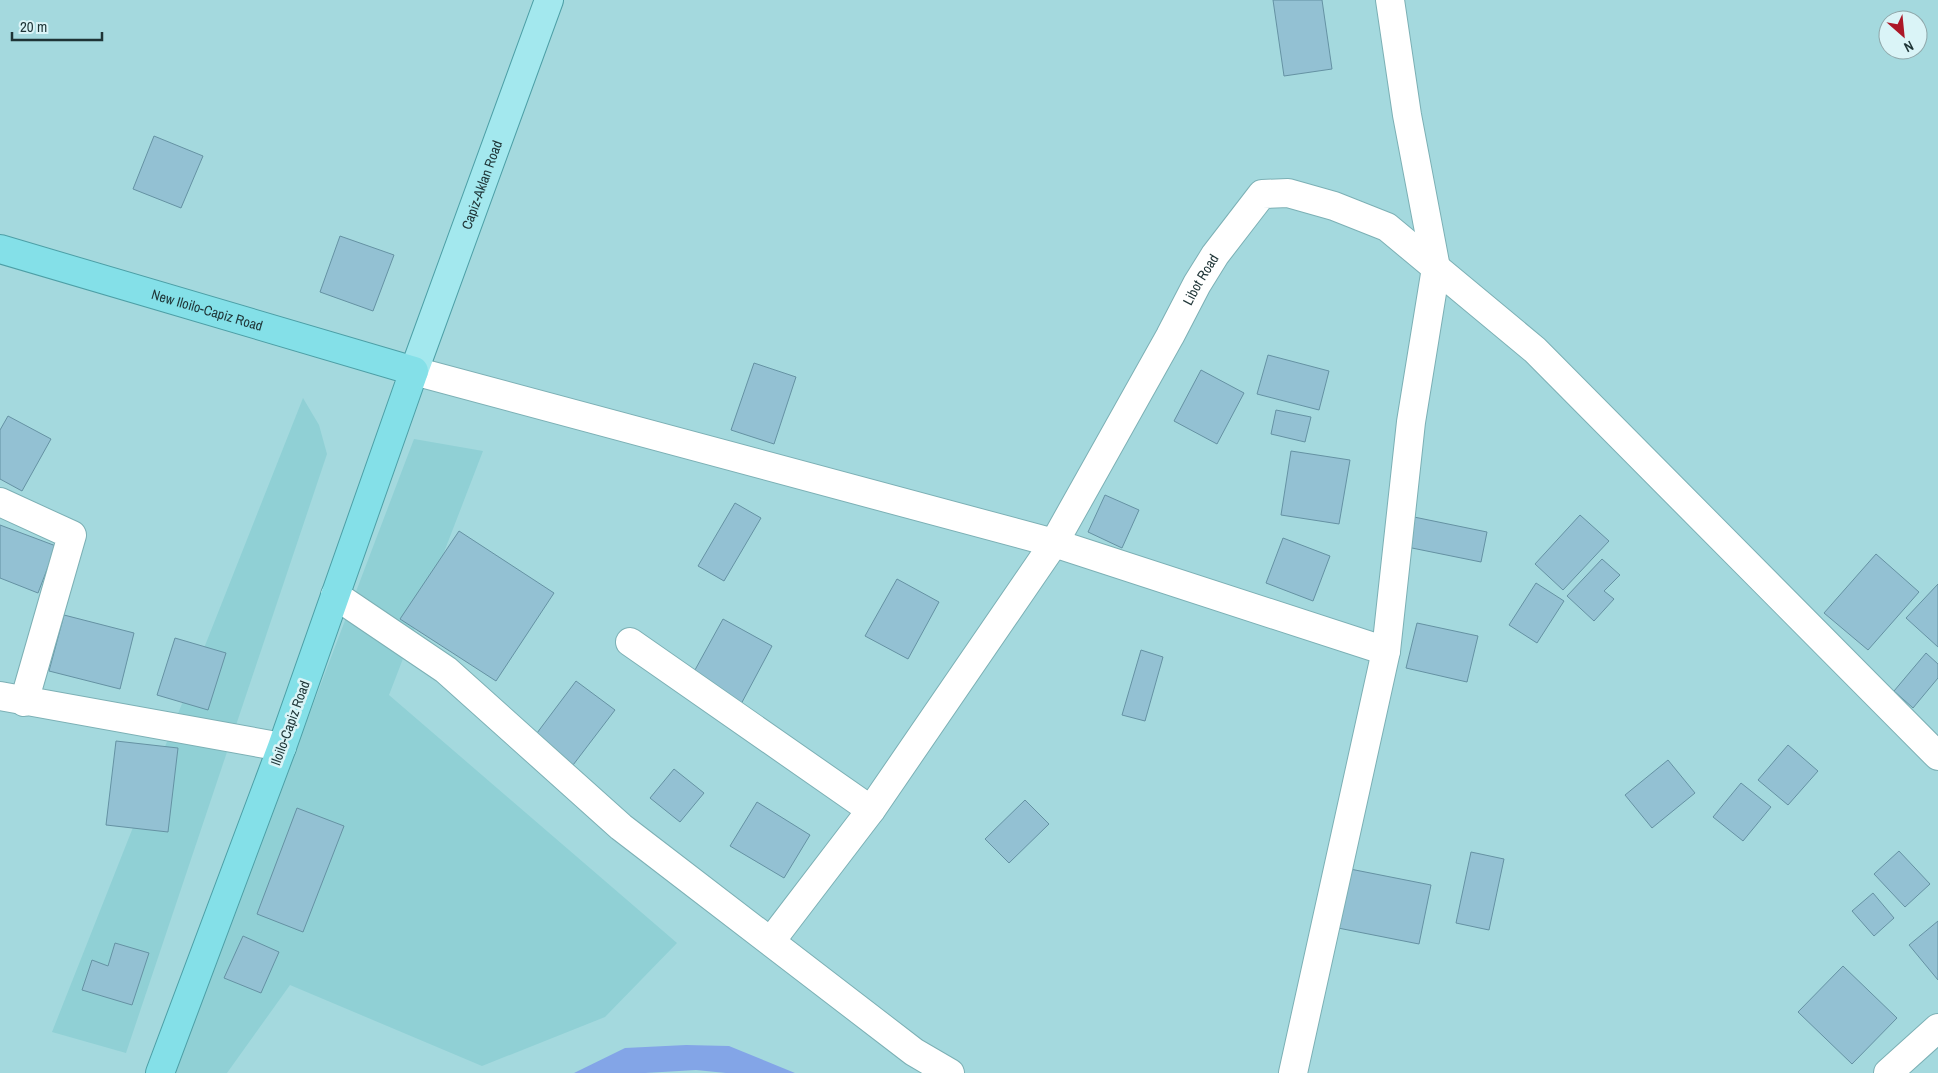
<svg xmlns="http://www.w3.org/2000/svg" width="1938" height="1073" font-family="'Archivo Narrow',sans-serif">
	<rect width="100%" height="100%" fill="#a4d9de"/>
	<path fill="#90d0d5" d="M303,398L319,425L327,454L126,1053L52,1032Z
		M414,439L483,451L389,695L677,943L605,1017L482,1066L290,985L227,1073H173Z"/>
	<path fill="#83a5e7" d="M686,1045L729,1046L795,1073H726L696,1070L645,1073H574L625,1048Z"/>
	<path fill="#93c1d3" stroke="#6592a3" d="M1273,0H1322L1332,69L1284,76Z
		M154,136L203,156L181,208L133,189Z
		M340,236L394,255L373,311L320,292Z
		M1268,355L1329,371L1319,410L1257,394Z
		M754,363L796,377L774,444L731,430Z
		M1201,370L1244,393L1217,444L1174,421Z
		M1276,410L1311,417L1305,442L1271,434Z
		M8,416L51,439L22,491L0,479V430Z
		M1291,451L1350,460L1339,524L1281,515Z
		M1105,495L1139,510L1122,548L1088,532Z
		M735,503L761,518L724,581L698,566Z
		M1580,515L1609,541L1563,590L1535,564Z
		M1414,517L1487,532L1481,562L1407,547Z
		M0,525L56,546L38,593L0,578Z
		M459,531L554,593L496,681L400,619Z
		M1283,538L1330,556L1313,601L1266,583Z
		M1876,554L1919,592L1868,650L1824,613Z
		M1602,559L1620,575L1604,591L1614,599L1594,621L1567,596Z
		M897,579L939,602L908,659L865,636Z
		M1536,583L1564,601L1537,643L1509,625Z
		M1938,584V647L1906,618Z
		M64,615L134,633L120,689L49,671Z
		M723,619L772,646L740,706L690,679Z
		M1417,623L1478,636L1467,682L1406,668Z
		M175,638L226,653L208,710L157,695Z
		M1141,650L1163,657L1145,721L1122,715Z
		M1926,653L1938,664V678L1913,708L1894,691Z
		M576,681L615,710L570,769L531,741Z
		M116,741L178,748L168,832L106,825Z
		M1788,745L1818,771L1788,805L1758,780Z
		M1668,760L1695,793L1652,828L1625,795Z
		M674,769L704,793L680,822L650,798Z
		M1741,783L1771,807L1743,841L1713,817Z
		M1025,800L1049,824L1009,863L985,839Z
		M757,802L810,835L784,878L730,846Z
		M297,808L344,826L303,932L257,914Z
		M1899,851L1930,884L1905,907L1874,874Z
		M1471,852L1504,859L1489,930L1456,923Z
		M1345,868L1431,885L1419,944L1333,927Z
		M1873,893L1894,918L1874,936L1852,911Z
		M1938,921V980L1909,945Z
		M243,936L279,952L261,993L224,978Z
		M115,943L149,953L132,1005L82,990L92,960L108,966Z
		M1843,966L1897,1018L1852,1064L1798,1012Z"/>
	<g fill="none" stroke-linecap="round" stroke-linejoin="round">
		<defs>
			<g id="minor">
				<path d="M414,371L1054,543L1386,651"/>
				<path d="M0,502L72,535L24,702"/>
				<path d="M335,595L446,670L621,827L914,1052L950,1073"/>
				<path d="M630,642L871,810"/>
				<path d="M0,696L282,747"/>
				<path id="s1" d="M771,941L871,810L1054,543L1170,336L1197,284L1215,255L1262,194L1288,193L1334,206L1387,227L1535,350L1938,756"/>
				<path d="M1888,1073L1938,1028"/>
			</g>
			<path id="tertiary" d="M1293,1073L1386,651L1411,422L1436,268L1407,115L1390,0"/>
			<g id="primary">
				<path id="s2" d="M414,371L549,0"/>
			</g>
			<g id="trunk">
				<path id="s3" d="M0,249L414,371L282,747L160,1073"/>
			</g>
		</defs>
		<use href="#minor" stroke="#7cb0b5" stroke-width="30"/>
		<use href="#tertiary" stroke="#7cb0b5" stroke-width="30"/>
		<use href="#primary" stroke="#4d9fa6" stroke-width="30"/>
		<use href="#trunk" stroke="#4d9fa6" stroke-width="30"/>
		<use href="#minor" stroke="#fff" stroke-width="28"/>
		<use href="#tertiary" stroke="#fff" stroke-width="28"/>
		<use href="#primary" stroke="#a3e8ee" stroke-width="28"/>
		<use href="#trunk" stroke="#84e0e8" stroke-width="28"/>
	</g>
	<g text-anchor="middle" stroke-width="5" stroke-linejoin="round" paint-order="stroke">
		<g font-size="14" fill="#1e3436" stroke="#daf4f7">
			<text dy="5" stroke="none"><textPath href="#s2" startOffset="198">Capiz-Aklan Road</textPath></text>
			<text dy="5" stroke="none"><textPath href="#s1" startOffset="790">Libot Road</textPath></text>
			<text dy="5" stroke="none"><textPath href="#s3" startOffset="216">New Iloilo-Capiz Road</textPath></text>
			<text transform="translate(290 723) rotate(-70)" y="5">Iloilo-Capiz Road</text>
		</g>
	</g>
	<g transform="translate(1903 35) rotate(153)"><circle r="24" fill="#daf4f7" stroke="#8fa7aa"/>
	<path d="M0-4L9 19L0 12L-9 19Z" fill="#ac1727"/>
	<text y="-8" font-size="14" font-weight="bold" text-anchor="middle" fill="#1e3436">N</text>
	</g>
	<path d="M12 32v8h90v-8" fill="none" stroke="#1e3436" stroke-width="2.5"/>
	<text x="20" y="32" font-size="15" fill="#1e3436" stroke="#daf4f7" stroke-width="4" paint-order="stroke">20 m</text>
</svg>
